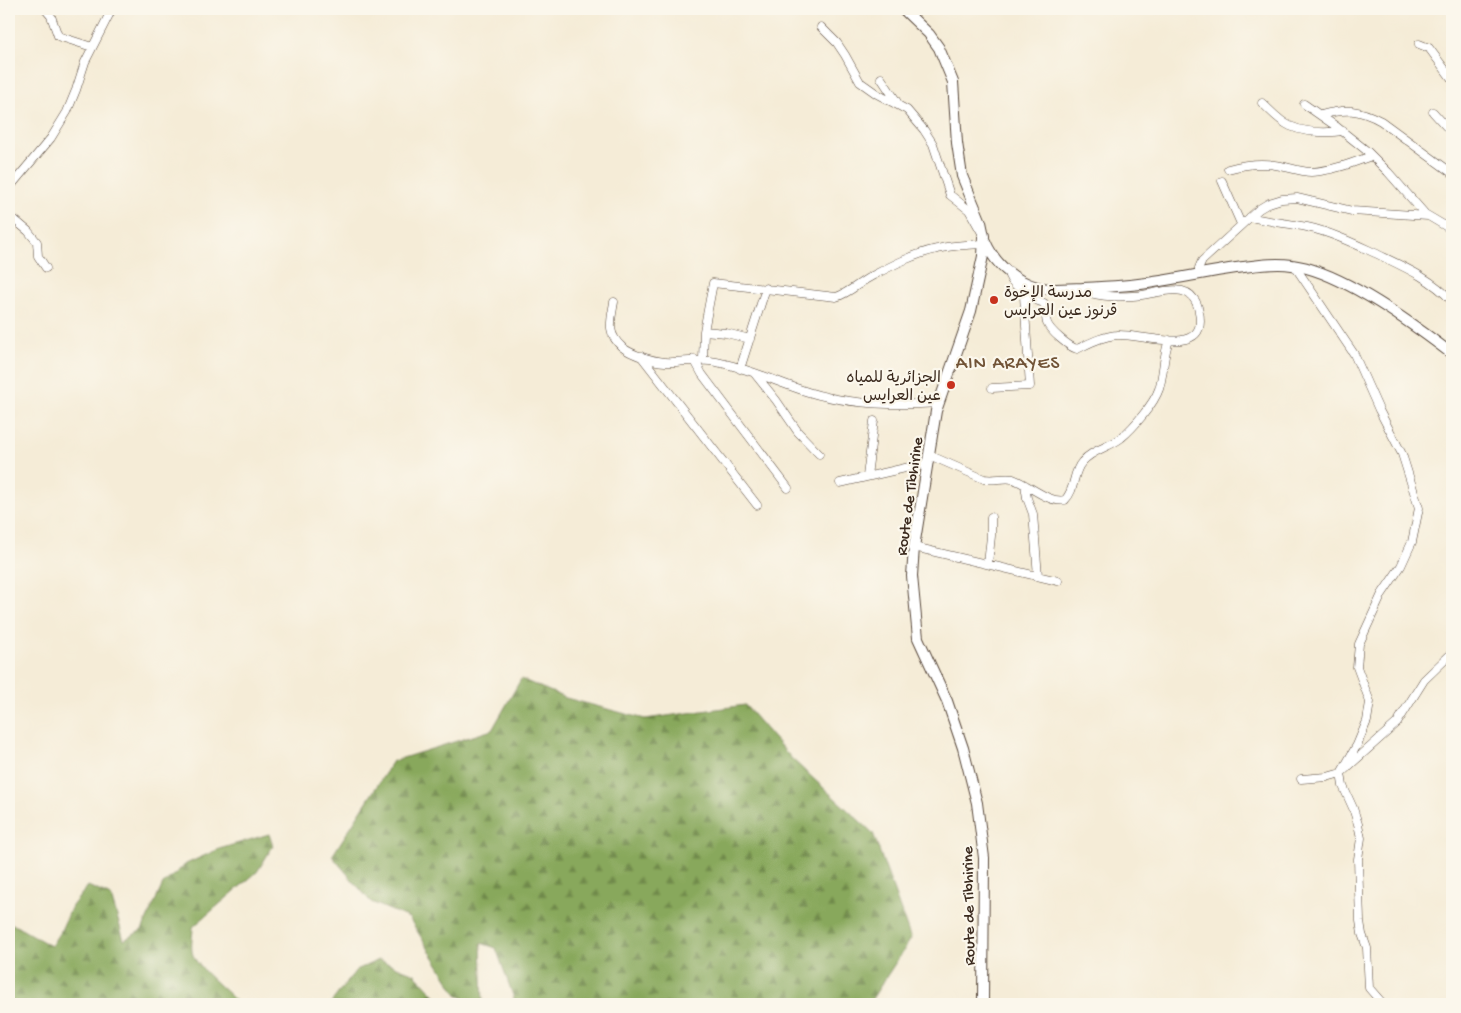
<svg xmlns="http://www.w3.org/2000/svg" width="1461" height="1013" font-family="'Gochi Hand','Playpen Sans Arabic',sans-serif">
	<defs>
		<pattern id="forest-firs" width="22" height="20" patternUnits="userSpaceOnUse" patternTransform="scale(1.25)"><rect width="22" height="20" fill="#88a85b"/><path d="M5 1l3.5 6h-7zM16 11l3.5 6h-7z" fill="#70894b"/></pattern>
	</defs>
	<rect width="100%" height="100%" fill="#fbf7ec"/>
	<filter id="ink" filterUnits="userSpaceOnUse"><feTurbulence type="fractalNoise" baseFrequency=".02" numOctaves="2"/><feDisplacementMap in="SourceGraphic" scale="10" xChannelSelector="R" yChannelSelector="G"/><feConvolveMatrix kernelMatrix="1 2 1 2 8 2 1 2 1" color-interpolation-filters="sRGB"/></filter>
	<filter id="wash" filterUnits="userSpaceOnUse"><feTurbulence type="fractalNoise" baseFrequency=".0096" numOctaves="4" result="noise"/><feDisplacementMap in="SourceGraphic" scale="20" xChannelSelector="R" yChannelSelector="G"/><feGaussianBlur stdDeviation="1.12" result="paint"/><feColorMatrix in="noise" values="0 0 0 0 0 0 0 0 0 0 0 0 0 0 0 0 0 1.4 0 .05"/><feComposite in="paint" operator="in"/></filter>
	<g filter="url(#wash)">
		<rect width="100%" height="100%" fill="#f5ecd7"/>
		<path fill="url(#forest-firs)" stroke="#62693c" d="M521,679L566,698L645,719L745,705L792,759L873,833L911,939L870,1002L875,1004H516L496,948L481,943L483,1004H479L458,996L409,918L371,902L332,856L393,761L492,730Z
			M269,834L273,846L257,872L193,927C193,935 190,948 193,955C199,970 227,991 239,1004H9V922L51,946L61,930L72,906L88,886L111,896L124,940L142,930L163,884L186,864L219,849Z
			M379,960L415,974L443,1004H330L356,970Z"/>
	</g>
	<g filter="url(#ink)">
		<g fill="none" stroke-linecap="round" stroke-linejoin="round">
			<defs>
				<path id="street" d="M45,9L51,16L58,36L92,47
					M821,27L837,43L845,55L860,82L877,94L907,110L924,130L933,144L950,195L969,210L982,233
					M1419,44L1429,48L1452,79
					M881,78L897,102
					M1262,103C1271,111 1279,121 1290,126C1306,133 1326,133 1343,131
					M1304,104L1337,127L1367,151L1388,172L1425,214L1452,230
					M1433,112L1452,133
					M1321,115C1345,108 1359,109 1381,121L1452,173
					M1228,169C1245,164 1263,162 1281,166C1291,168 1301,172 1311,172C1332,171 1352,163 1371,156
					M1222,181L1241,224
					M9,188L51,138L67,112L76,90L85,62L112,9
					M9,215L28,231L37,242L38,256L46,268
					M1250,217C1269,222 1288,223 1307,227C1330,232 1353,243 1375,253C1402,266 1431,278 1452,301
					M1294,265L1354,354L1379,410L1402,454L1419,508L1412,542L1401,566L1382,594L1359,644L1357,667L1370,702L1367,721L1357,745L1341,773L1343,786L1353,808L1358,824L1361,838L1358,859L1360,921L1362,934L1367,948L1369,988L1383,1004
					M1199,273V268L1202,261L1259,209L1269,203L1282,199L1297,198L1352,211L1428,216
					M1024,296L1044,303C1047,309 1045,317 1047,323C1050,331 1069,347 1077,349C1090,343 1103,336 1117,335C1138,333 1200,356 1200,321C1200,314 1198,304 1194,299C1183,281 1150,296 1133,296C1115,297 1094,297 1077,288
					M614,302C611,321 606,333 622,347C632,355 652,361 665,362C680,363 695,359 710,361C744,366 776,382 808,392C850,405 895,406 939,403
					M704,331L726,333L750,339
					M641,356L757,505
					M694,359L702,374L788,488
					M703,360L704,331L713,283L836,297C849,293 860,282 872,276C893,265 914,254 937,249C952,245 968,245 983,244
					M740,369L766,288
					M755,374L776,400L798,432L819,454
					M992,388L1030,386L1024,296C1020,287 1009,282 1008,272
					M929,455L984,479C994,481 1004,477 1013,479C1028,484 1049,504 1065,500C1076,489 1072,473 1082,462C1093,449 1108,448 1121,438C1133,428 1154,404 1159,389C1164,373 1163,356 1169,340
					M867,476L874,421
					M840,483L927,463
					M1025,485L1027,498L1033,514L1038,576
					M914,547L1058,581
					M988,564L991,536V517
					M1301,779L1327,777L1341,773L1397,723L1424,680L1452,653"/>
				<path id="secondary" d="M903,9L929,34L939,48L953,82L957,143L962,176L981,222L984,236L983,256L971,311L936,411L914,547L912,576L918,638L947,701L963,748L977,803L984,858L983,1004
					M985,241C994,263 1013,280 1037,287C1052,291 1067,288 1082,288C1106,287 1130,286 1154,282C1181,278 1208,272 1236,268C1254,266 1273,262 1292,265C1341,271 1413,324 1452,354"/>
			</defs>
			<use href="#street" stroke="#57473a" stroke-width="9"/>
			<use href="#secondary" stroke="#57473a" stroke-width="12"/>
			<use href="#street" stroke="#fff" stroke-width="8"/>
			<use href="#secondary" stroke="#fff" stroke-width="10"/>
		</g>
	</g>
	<g fill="#c8321e" stroke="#fbf7ec" stroke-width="2">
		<circle cx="994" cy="300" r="5"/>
		<circle cx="951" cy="385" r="5"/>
	</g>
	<g text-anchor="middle" stroke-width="4.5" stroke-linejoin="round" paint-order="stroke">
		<g font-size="16" fill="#3b2a1e" stroke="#fbf7ec" text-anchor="start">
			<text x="1004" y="297">مدرسة الإخوة<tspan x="1004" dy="18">قرنوز عين العرايس</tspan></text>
			<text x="941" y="382" text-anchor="end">الجزائرية للمياه<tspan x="941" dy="18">عين العرايس</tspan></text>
		</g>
		<g font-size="16" fill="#3b2a1e" stroke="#fbf7ec">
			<text transform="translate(908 496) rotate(-82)" y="6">Route de Tibhirine</text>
			<text transform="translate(967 906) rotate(-91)" y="6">Route de Tibhirine</text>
		</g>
		<g font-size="19" letter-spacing="1" fill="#715336" stroke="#fbf7ec">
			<text x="1008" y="368">AIN ARAYES</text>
		</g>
	</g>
	<rect width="1461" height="1013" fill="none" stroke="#fbf7ec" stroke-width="30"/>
</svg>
